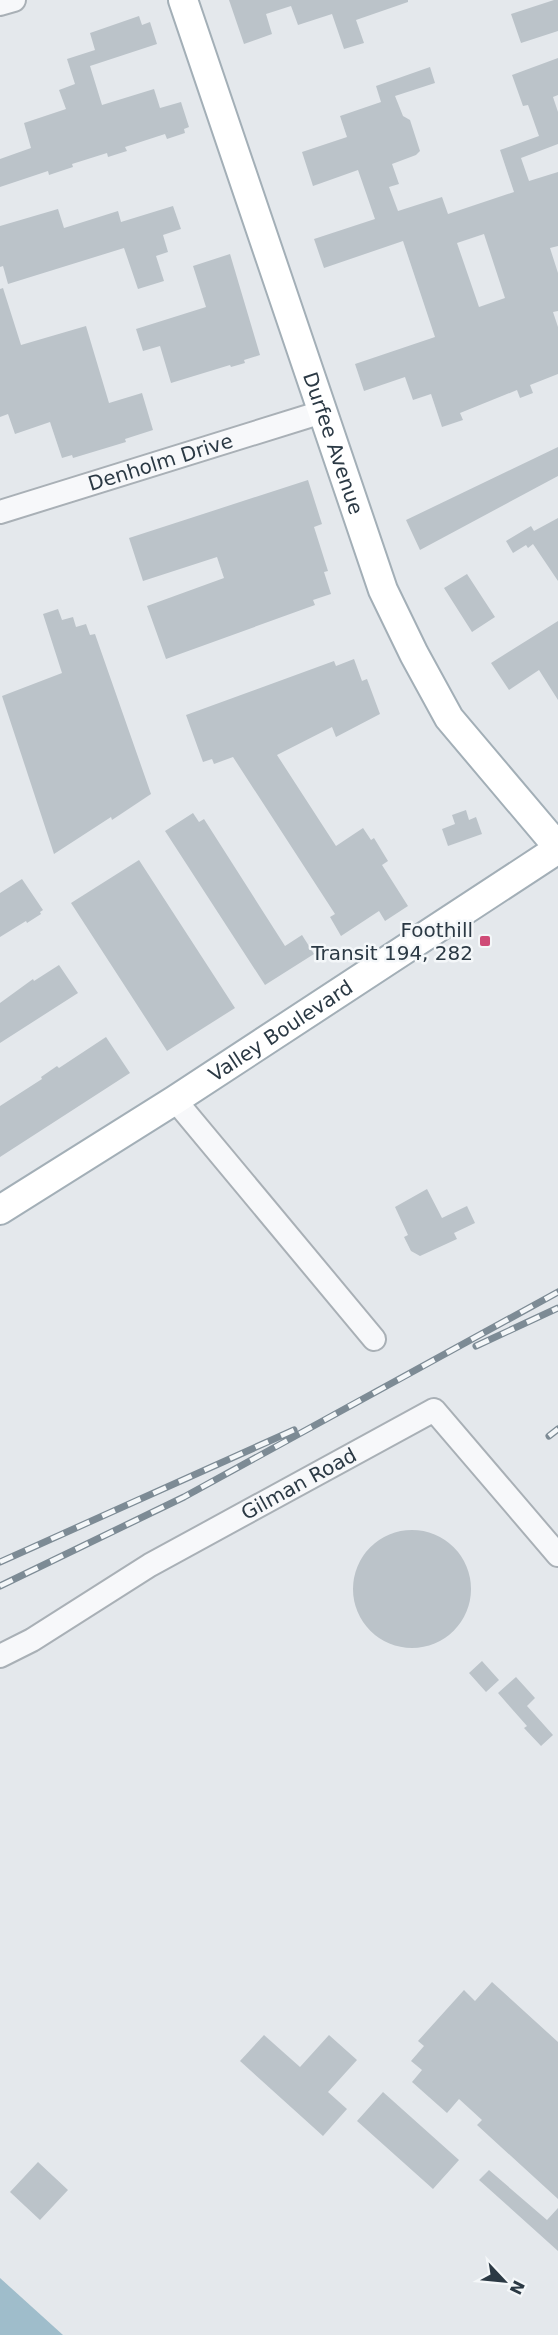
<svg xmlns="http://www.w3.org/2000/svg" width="558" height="2335" font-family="'DejaVu Sans',sans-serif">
	<rect width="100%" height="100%" fill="#e4e8ec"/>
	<path fill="#9fbdcb" d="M0,2278L63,2335H0Z"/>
	<path fill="#bbc3c9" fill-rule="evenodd" d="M229,0H408V2L356,20L364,43L344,49L332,14L298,25L291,6L266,14L272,34L244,44Z
		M554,0H558V31L521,43L511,14Z
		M139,16L142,25L150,22L157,44L90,66L102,105L154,89L160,108L181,102L189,127L184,129L185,133L167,139L165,134L125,147L127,151L108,157L107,153L72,164L73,167L49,175L48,171L0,187V159L31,148L24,123L66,109L59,90L75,84L67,59L95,50L90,33Z
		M558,58V95L553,97L558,112V144L521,158L529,181L558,172V246L550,248L558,273V311L553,312L558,327V374L530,385L533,393L520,398L517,390L460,413L463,420L442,427L431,394L413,400L405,377L364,391L355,364L435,337L403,241L324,268L314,239L375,219L358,170L313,186L302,152L347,137L340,116L381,102L376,86L430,67L435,83L395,96L403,116L410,120L420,151L416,155L392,164L399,184L389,187L398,211L442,197L448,214L514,192L500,150L539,136L528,105L523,106L512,75ZM484,234L505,298L479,307L457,243Z
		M173,206L181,229L163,235L168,252L156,256L164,281L138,289L124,248L8,284L3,266L0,267V226L58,209L64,228L118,211L121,222Z
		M230,254L260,355L244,360L245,363L231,367L230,365L171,383L160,346L143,351L136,329L206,307L193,266Z
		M3,288L21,345L86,326L109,403L142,393L153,430L125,439L126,442L73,458L72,455L62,458L50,422L15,434L8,414L0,417V289Z
		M558,447V476L420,550L406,520Z
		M308,480L322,524L314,527L328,571L324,572L331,594L313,600L315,605L166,659L147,606L224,578L217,557L143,581L129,538Z
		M558,518V581L533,544L528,548L526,545L513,553L506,541L531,526L534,531Z
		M467,574L495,617L472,632L444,588Z
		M58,609L62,620L73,617L76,627L86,624L90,635L95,634L151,794L112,820L111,817L54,854L2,696L62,673L43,614Z
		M558,621V700L539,670L509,690L491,663Z
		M354,659L362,681L367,679L380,714L336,737L332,727L277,755L336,846L363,828L371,840L374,838L388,861L382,865L408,906L385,921L379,911L341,936L330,917L335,914L233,757L214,764L212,759L203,762L186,715L334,661L336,666Z
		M466,810L469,820L476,817L482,834L448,846L442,829L455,824L452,815Z
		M193,813L199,822L204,819L285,946L302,935L314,954L265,985L165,831Z
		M139,860L235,1008L167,1051L71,903Z
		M22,879L43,910L40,912L41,914L27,923L26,921L0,937V893Z
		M59,965L78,993L0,1043V1003L33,979L34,981Z
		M106,1037L130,1073L0,1157V1106L42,1079L41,1077L57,1066L59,1068Z
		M427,1189L442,1218L467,1206L475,1223L454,1233L457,1239L420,1256L411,1251L404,1237L408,1235L395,1207Z
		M353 1589a59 59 0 1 1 118 0a59 59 0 1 1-118 0Z
		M482,1661L499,1680L486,1692L469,1673Z
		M516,1677L535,1698L527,1706L553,1735L541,1746L524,1728L527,1726L498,1693Z
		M492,1982L558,2042V2199L477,2125L482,2120L459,2099L447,2113L412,2082L422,2070L411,2061L424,2046L418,2041L464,1990L475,2001Z
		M264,2035L300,2067L329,2035L357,2060L328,2092L347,2109L323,2136L240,2061Z
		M383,2092L459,2160L433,2189L357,2121Z
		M38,2162L68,2190L40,2220L10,2192Z
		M489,2170L547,2220L558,2208V2251L479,2180Z"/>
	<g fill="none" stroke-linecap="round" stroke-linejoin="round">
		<defs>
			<g id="minor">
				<path d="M0,4L14,0"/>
				<path id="s1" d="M0,512L322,412"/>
				<path d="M175,1100L374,1339"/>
				<path id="s2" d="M0,1656L32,1640L150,1565L434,1410L558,1555"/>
			</g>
			<g id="major">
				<path id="s3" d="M183,0L383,590L414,654L449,718L558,847"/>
				<path id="s4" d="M0,1210L175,1100L558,849"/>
			</g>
		</defs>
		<use href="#minor" stroke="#a9b0b6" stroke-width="26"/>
		<use href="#major" stroke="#a3afb7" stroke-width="32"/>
		<use href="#minor" stroke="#f7f8fa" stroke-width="22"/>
		<use href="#major" stroke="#fff" stroke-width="28"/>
		<defs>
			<path id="rail" d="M476,1346L558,1308
				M549,1436L558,1429
				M0,1562L294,1430
				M0,1586L184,1497L558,1292"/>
		</defs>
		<use href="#rail" stroke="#7d8b95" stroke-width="7"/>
		<use href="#rail" stroke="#f4f7f9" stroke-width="4.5" stroke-dasharray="14" stroke-linecap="butt"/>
	</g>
	<rect fill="#cf4b77" stroke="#f4f7f9" stroke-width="2" x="479" y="935" width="12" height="12" rx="3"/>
	<g text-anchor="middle" stroke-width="5" stroke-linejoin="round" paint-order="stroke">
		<g font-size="20" fill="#2b3944" stroke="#f4f7f9">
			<text dy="7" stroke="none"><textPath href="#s3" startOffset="468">Durfee Avenue</textPath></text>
			<text dy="7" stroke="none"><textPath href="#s1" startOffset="168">Denholm Drive</textPath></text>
			<text dy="7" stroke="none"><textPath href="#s4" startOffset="333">Valley Boulevard</textPath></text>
			<text dy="7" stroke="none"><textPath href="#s2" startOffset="345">Gilman Road</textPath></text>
		</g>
		<g font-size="20" fill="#2b3944" stroke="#f4f7f9" text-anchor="end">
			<text x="473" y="937">Foothill<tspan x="473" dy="23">Transit 194, 282</tspan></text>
		</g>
	</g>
	<g transform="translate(504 2281) rotate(116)" stroke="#f4f7f9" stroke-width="4.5" paint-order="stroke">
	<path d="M0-4.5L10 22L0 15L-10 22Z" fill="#2b3944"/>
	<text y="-9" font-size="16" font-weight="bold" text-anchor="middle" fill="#2b3944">N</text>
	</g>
</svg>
